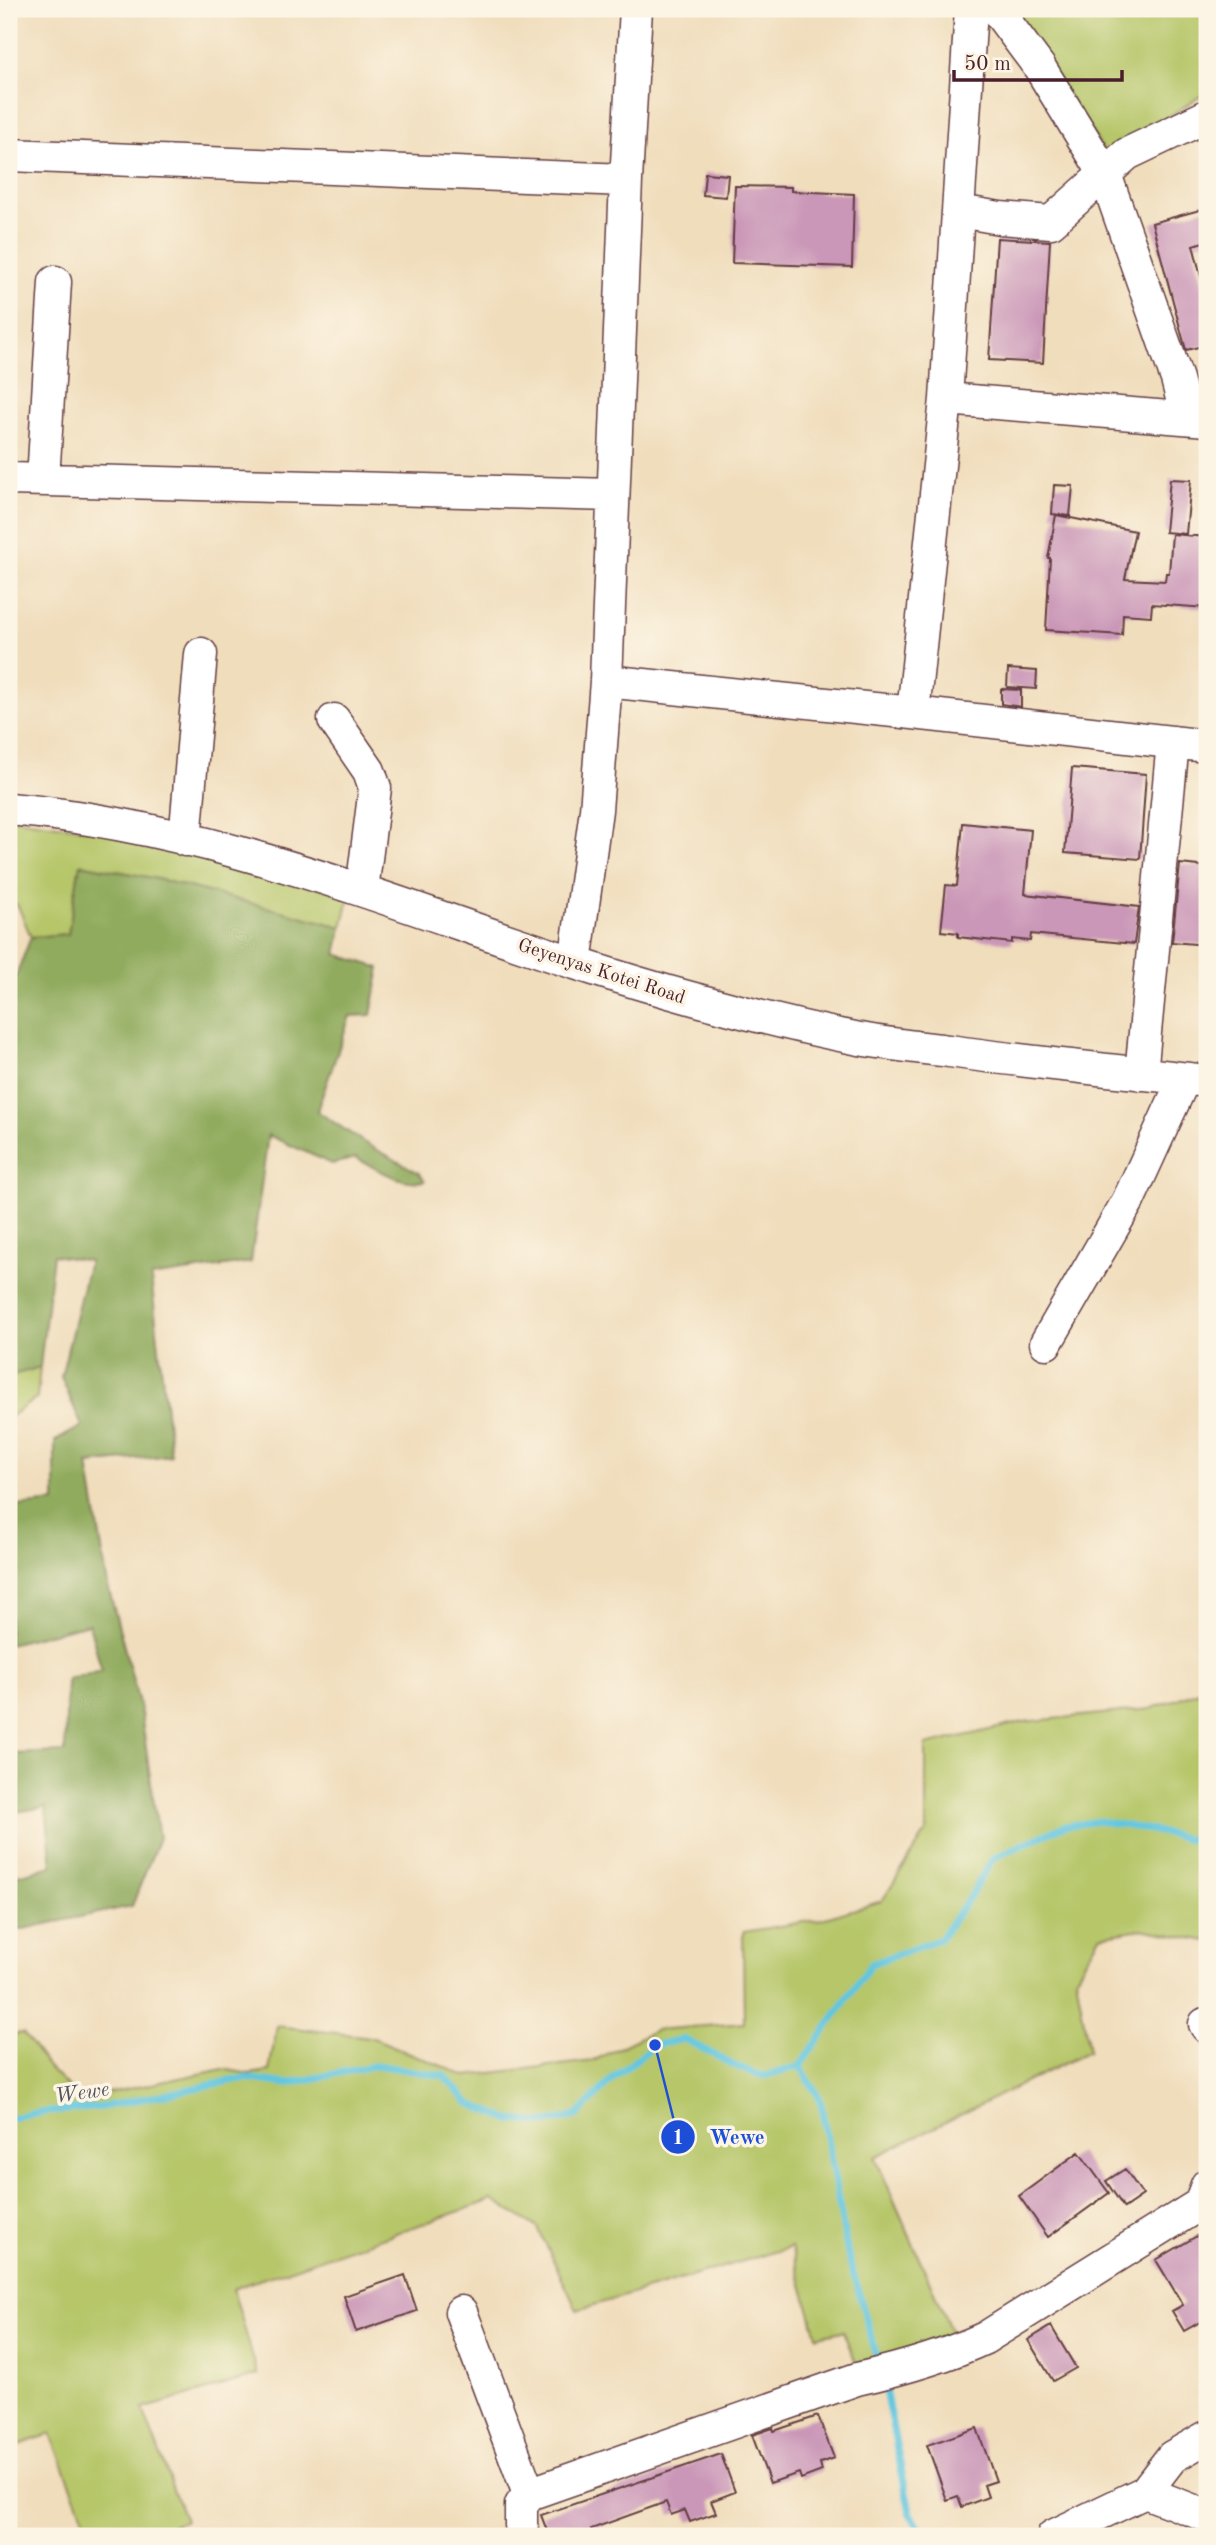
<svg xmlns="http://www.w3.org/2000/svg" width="1216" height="2545" font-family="'Old Standard TT',serif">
	<rect width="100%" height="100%" fill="#fcf5e5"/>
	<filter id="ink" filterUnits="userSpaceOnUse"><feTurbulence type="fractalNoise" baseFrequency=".0143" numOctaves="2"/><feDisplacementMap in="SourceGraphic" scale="14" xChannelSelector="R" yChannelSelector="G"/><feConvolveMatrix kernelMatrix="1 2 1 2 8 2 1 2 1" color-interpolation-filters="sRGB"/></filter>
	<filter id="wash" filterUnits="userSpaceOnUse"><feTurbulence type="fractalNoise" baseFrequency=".00686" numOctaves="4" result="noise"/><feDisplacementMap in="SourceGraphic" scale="28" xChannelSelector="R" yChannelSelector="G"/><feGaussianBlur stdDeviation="1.57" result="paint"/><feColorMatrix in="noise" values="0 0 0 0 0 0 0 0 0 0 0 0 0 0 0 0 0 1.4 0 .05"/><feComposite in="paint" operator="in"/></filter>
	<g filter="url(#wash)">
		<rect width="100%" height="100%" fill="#f0ddbc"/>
		<path fill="#b6c669" stroke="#80724a" stroke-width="2" d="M1013,9H1207V92L1107,156Z
			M9,818L120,834L350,896L342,927L158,879L80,864L68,934L31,937L18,906L9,900Z
			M40,1367L37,1398L9,1417V1376Z
			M1207,1688V1941L1141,1929L1100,1936L1076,1977L1089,2051L875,2157L952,2333L907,2352L856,2363L843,2331L817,2336L791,2247L577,2310L538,2228L492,2200L233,2289L258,2375L143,2409L185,2521L143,2536H91L51,2434L9,2448V2034L23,2033L48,2067L79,2099L223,2069L250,2074L269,2071L277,2026L371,2037L466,2076L593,2061L655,2030L744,2023L743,1932L822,1919L882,1901L926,1832V1745L1023,1722L1150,1709Z"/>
		<path fill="#90ab5d" stroke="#6d6544" stroke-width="2" d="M80,864L158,879L342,927L336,954L380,968L371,1015L350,1016L317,1111L365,1143L419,1173L425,1181C400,1185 378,1169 356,1158L332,1164L268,1135L251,1262L151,1277L171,1455L88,1464L108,1586L140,1707L159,1838L132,1906L9,1932V1877L52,1866L46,1807L9,1813V1754L65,1752L67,1679L102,1671L89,1624L9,1644V1507L55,1502V1441L82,1426L61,1377L89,1261L53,1255L40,1367L9,1376V989H11L31,937L68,934Z"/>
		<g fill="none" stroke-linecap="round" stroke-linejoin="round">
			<path stroke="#61c6df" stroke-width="7" d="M800,2066L820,2099L848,2255L878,2361
				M9,2119L27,2114L102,2107L245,2078L287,2084L377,2065L444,2076L469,2103L510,2120L543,2123L577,2116L614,2077L655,2045L684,2039L741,2069L764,2076L800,2066L871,1964L940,1939L971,1895L993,1858L1064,1826L1100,1821L1150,1830L1207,1843
				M883,2380L910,2512L925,2536"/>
		</g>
		<g id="blocks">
			<path fill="#ca97b8" d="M705,173L728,175L726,197L703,195Z
				M735,186L791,187V191L854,194L852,267L732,263Z
				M1207,208V241L1193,245L1207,300V345L1186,350L1152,223Z
				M997,238L1050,241L1043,363L989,360Z
				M1170,479L1191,480L1186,534L1165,532Z
				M1054,485L1073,486L1070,516L1052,514Z
				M1056,515L1135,531L1125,579L1165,581L1166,573H1169L1172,534L1207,537V608L1152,604L1151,616L1123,614L1122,635L1046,630L1050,558H1048Z
				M1008,669L1037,671L1036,689L1007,687Z
				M1001,689L1021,690V707L1001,704Z
				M1072,768L1146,774L1140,859L1065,853Z
				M963,823L1031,830L1025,894L1139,907L1134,944L1031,934L1030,941L1012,939V943L958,937V933L941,931L946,885L957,886Z
				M1180,864L1207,867V945L1172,942Z
				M1079,2152L1109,2193L1048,2237L1019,2196Z
				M1125,2169L1143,2195L1124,2208L1106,2181Z
				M1207,2230V2318L1184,2331L1172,2311L1183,2305L1156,2260Z
				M405,2275L417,2311L356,2332L344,2296Z
				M1051,2326L1076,2368L1053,2381L1028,2340Z
				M818,2416L834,2458L820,2463L822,2471L801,2479L799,2473L770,2483L752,2435L773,2428L774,2431Z
				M977,2428L996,2481L984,2485L988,2497L962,2507L958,2496L947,2500L927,2445Z
				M721,2454L735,2492L711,2501L716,2513L690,2522L685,2510L671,2515L666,2502L591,2529L593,2536H549L541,2515Z"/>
		</g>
	</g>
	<g filter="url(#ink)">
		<use href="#blocks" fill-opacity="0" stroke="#633c41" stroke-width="2"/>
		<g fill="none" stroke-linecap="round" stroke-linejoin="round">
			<defs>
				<path id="minor" d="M996,9L1040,68L1105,174L1177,379L1187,418
					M9,155L626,180
					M959,211L1000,218L1051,222L1127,154L1207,116
					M946,399L1207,420
					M9,479L613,495
					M43,480L55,282
					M606,681L913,713L946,399L971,9
					M913,713L1207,746
					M334,720L369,771L375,788L362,890
					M9,809C248,829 465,937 694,999C745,1013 798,1027 850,1037C883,1044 916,1047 949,1051C1035,1063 1121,1071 1207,1081
					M185,840L201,654
					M575,963L596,810L606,681L626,180L636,9
					M1141,1074L1173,742
					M1046,1343L1128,1201L1184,1079
					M1205,2024L1207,2027
					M461,2312L529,2494
					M1145,2492L1207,2516
					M524,2536L521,2525V2505L529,2494L857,2379C901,2369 944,2357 985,2338L1200,2204L1207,2185
					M1053,2536L1145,2492L1172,2457L1207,2437"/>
			</defs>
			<use href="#minor" stroke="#633c41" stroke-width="35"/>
			<use href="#minor" stroke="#fff" stroke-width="32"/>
		</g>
	</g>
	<g text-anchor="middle" stroke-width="7" stroke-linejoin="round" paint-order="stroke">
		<g font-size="19" fill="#4a1f2b" stroke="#fcf5e5">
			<text transform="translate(602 970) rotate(18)" y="7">Geyenyas Kotei Road</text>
		</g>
		<g font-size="21" font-style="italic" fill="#515161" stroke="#fcf5e5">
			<text transform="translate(82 2092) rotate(-8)" y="7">Wewe</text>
		</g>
	</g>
	<path fill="none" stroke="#1d4ed8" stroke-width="2.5" d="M655 2045L678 2137"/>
	<g fill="#1d4ed8" stroke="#fcf5e5" stroke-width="2.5">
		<circle cx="655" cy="2045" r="7"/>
		<circle cx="678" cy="2137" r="18"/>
	</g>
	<g font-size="21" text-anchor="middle" font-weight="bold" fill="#fff">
		<text x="678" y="2144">1</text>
	</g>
	<g font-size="21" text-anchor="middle" font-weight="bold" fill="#1d4ed8" stroke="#fcf5e5" stroke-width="7" stroke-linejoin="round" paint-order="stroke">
		<text x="737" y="2144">Wewe</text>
	</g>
	<rect width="1216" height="2545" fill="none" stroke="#fcf5e5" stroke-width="35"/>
	<path d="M954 70v10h168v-10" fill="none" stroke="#4a1f2b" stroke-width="3.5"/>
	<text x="964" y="70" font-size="21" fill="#4a1f2b" stroke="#fcf5e5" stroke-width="5" paint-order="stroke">50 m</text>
</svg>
